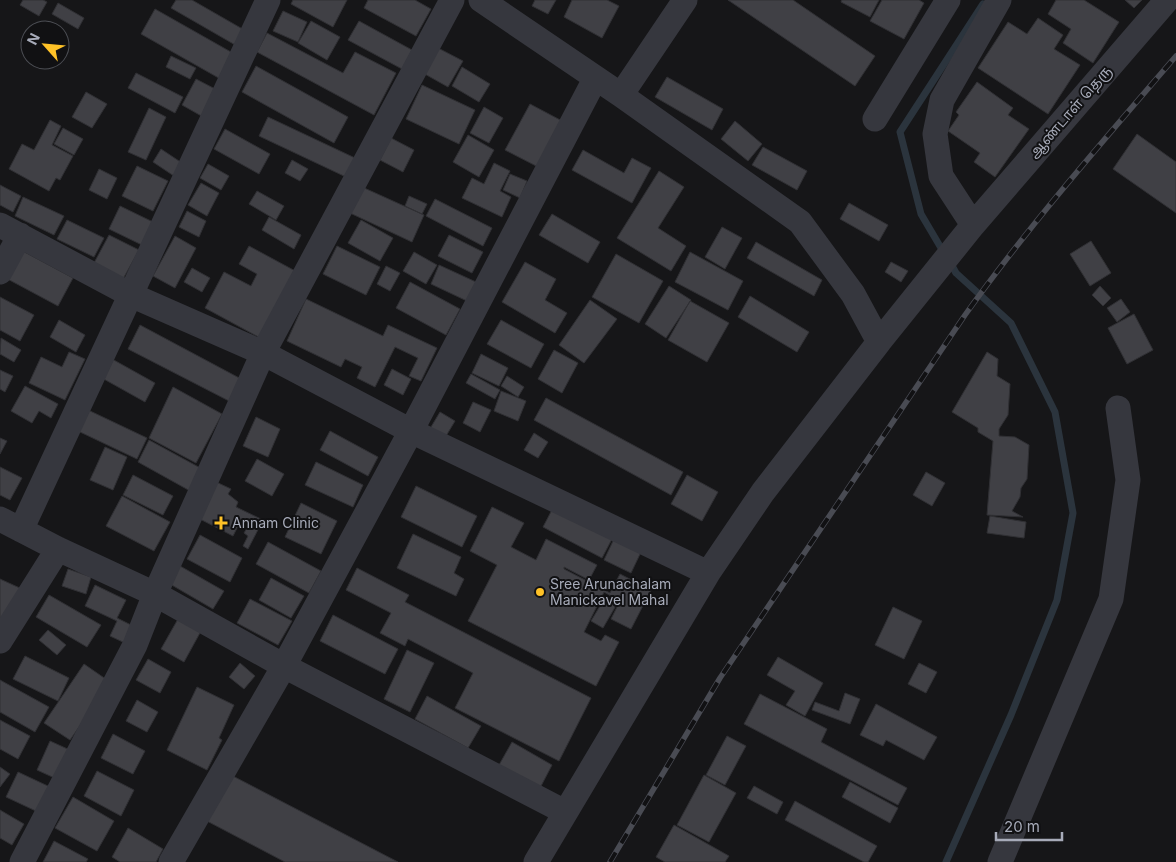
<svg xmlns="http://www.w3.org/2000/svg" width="1176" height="862" font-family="Inter,'Noto Sans Tamil',sans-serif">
	<rect width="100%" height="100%" fill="#161618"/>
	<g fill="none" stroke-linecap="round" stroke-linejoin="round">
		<path stroke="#2b343d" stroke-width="7" d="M944,253L921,214L900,132L983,4
			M946,862L1011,715L1057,600L1073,513L1055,412L1011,323L956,273L950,262"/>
	</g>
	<path fill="#404045" stroke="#303034" d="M23,0H43L47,2L39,16L20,5Z
		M176,0H192L246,31L237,46L171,8Z
		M293,0H347L333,27L291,4Z
		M368,0H415L431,9L416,36L364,8Z
		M535,0H556L548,14L532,6Z
		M572,0H607L619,6L602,38L564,17Z
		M728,0H793L875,56L855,86Z
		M842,0H879L870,17L841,2Z
		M882,0H919L924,3L904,39L870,21Z
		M1056,0H1084L1119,22L1093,63L1063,43L1071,29L1048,14Z
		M1125,0H1142L1134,8Z
		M58,3L84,18L78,29L52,14Z
		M155,9L238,56L224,81L141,34Z
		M283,11L307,22L298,42L273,31Z
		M1038,18L1063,35L1054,49L1080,65L1048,114L978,68L1008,22L1027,34Z
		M311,21L340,37L327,60L298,43Z
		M359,21L412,50L402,69L348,40Z
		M267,33L343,73L355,52L396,73L374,115L257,52Z
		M438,48L463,61L448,87L423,73Z
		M171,56L196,68L190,79L166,67Z
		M256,66L348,117L334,143L242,92Z
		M462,67L490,84L479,102L452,86Z
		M136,73L183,97L175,113L128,88Z
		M667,77L723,109L712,130L655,97Z
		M196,79L219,91L205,118L182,105Z
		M977,82L1013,108L1008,115L1029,129L995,177L974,162L980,153L948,131L959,115L956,112Z
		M422,85L475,110L459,144L406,119Z
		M86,92L107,104L92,128L72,117Z
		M530,104L564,122L540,168L505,150Z
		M484,107L503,118L489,143L470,133Z
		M149,108L166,117L146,160L128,152Z
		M268,117L355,158L346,177L259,136Z
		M50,120L61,126L52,145L73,156L60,180L56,178L49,191L9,169L22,144L34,150Z
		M735,121L762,144L748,161L721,139Z
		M63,128L83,139L74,155L54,144Z
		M225,129L270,154L259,174L214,149Z
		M1137,134L1176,162V213L1113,169Z
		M468,135L494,150L479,177L453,162Z
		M391,138L414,150L403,172L380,160Z
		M763,147L807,171L797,190L752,165Z
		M161,149L182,163L174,176L153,162Z
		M583,150L624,173L632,158L651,168L632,203L572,170Z
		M292,160L308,169L300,181L285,173Z
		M494,163L510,171L500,191L511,197L502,217L462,198L472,178L484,184Z
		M208,164L229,176L221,190L200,178Z
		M137,166L168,181L153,211L122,196Z
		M99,169L117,178L107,199L89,190Z
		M659,171L684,187L658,228L686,246L671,271L617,238Z
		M510,174L527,181L520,198L503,190Z
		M201,183L219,193L207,216L188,205Z
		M0,185L21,196L13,212L0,205Z
		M362,187L424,215L412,242L350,213Z
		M257,191L284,206L276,220L249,204Z
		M409,196L427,204L422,214L405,206Z
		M23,197L64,216L54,235L15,216Z
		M435,199L492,228L483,246L426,216Z
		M849,203L888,225L879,241L840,219Z
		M120,206L153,222L142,245L109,229Z
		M187,211L206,221L199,237L179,227Z
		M552,214L600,242L588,263L539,235Z
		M269,217L301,235L294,249L262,230Z
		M67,220L104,238L94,257L57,239Z
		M361,220L393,238L380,261L348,243Z
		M722,227L742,238L725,269L705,257Z
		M109,235L139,250L123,279L94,263Z
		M449,235L483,252L472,273L438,256Z
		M175,236L196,248L175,288L153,276Z
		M1091,241L1111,273L1090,286L1070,254Z
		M756,242L822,280L814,296L747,258Z
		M249,246L299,273L264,340L205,308L224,272L251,286L257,274L239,264Z
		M337,246L380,267L366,295L323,274Z
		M17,248L73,278L58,306L2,276Z
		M414,252L437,265L426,284L403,271Z
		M690,252L743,281L728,310L675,282Z
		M616,254L663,281L639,323L592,297Z
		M525,262L556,279L545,300L567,313L555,333L502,302Z
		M891,262L908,271L901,282L885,272Z
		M439,265L476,282L467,301L431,284Z
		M386,266L400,273L390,291L377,284Z
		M192,268L210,278L202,292L184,282Z
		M410,282L460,309L446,335L396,308Z
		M669,286L691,300L666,338L645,324Z
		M1100,286L1111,298L1103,306L1092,295Z
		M750,296L809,332L797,352L738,317Z
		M0,297L34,315L20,341L0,330Z
		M306,299L383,336L388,325L437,348L421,381L409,376L418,358L395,347L375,387L357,378L362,367L345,359L341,367L287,341Z
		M1121,299L1130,312L1117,322L1107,308Z
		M590,300L617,319L584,363L559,345Z
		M690,301L729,323L707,362L668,340Z
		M1134,314L1153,350L1127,364L1108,328Z
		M59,320L85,335L76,352L50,337Z
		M501,320L544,344L531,368L487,344Z
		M140,325L243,380L231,402L128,349Z
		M1,338L21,350L14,362L0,354Z
		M554,350L578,363L562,393L538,379Z
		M69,352L85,359L65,400L29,383L41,357L62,367Z
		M987,352L998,359L997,376L1010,384L1008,415L999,429V436L1015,437L1029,445L1027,479L1021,488L1020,497L1012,511L1023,517L987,515L993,441L978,432V428L952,412Z
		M481,354L508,368L499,386L472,373Z
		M112,359L155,383L145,402L102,378Z
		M392,369L411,379L403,395L384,385Z
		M0,370L13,376L5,392L0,389Z
		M471,374L500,390L495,399L466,383Z
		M507,376L524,387L518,397L501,386Z
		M25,386L58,404L51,418L39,411L32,423L11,411Z
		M173,387L222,414L196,463L149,438Z
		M501,391L526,401L518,421L494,411Z
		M546,398L683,472L671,495L534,420Z
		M473,402L491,410L480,432L463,423Z
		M88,410L147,438L137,459L78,431Z
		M440,412L455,421L443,441L428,432Z
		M256,417L280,429L268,457L243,446Z
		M330,431L378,457L368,476L320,450Z
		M534,433L548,442L538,458L524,450Z
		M0,438L7,441L0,454Z
		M149,440L204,470L192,492L138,462Z
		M105,447L127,457L113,490L90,480Z
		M257,459L284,474L272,496L245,481Z
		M316,462L363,485L353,507L305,485Z
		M0,467L22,478L10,500L0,495Z
		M926,472L945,483L932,506L913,495Z
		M133,475L173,496L163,515L123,495Z
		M687,475L718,492L702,521L671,504Z
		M214,481L231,489L228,494L238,502L236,507L263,520L248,549L243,546L248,536L244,533L247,528L239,524L233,536L196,517Z
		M416,486L477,516L462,547L401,517Z
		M122,496L170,522L154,551L106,526Z
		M301,503L337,521L321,554L285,537Z
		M554,506L613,537L602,558L543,527Z
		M492,507L524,523L511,547L536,560L546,539L597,565L589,580L564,567V569L610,593L620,574L651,590L631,629L611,619L620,601L604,592L584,632L601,641L605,635L619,642L596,686L468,621L497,565L470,551Z
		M990,516L1026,522L1024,538L987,533Z
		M413,534L461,557L454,573L464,579L456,596L397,568Z
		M200,535L242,558L230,582L187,559Z
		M614,539L641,552L631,573L604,560Z
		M268,542L321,571L309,593L256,564Z
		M180,566L224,591L213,609L170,584Z
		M357,568L409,595L405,602L591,698L559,761L455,708L473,673L408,639L405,646L380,633L391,613L346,590Z
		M68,569L91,577L86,594L62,586Z
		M271,578L304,596L291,618L259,600Z
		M0,579L22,589L0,636Z
		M95,585L126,600L117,618L133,626L125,643L110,636L117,621L85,606Z
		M49,595L101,625L87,647L36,617Z
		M606,596L618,602L603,628L591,621Z
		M250,599L292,621L278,645L237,623Z
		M893,607L922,621L904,659L875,645Z
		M333,615L398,649L385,674L320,641Z
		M178,619L201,631L184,662L161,649Z
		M48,630L66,645L57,655L39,640Z
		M407,650L434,663L410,712L384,699Z
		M25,656L69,678L58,701L13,679Z
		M778,657L823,683L805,716L786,705L795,691L767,675Z
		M148,659L171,672L160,693L136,680Z
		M240,663L255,676L244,689L229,677Z
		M919,663L937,672L926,693L908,684Z
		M84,664L110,682L70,740L44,723Z
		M0,680L49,707L35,732L0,712Z
		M197,687L234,705L219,738L222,740L207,770L167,750Z
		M845,693L860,699L850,724L812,710L815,702L839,711Z
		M760,694L827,729L821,742L907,788L898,805L744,724Z
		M427,696L481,726L468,748L415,719Z
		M137,700L158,712L147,732L126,721Z
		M876,704L937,737L924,760L886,740L883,746L860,735Z
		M0,720L30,736L18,759L0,749Z
		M113,734L145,751L133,774L101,758Z
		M727,736L746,746L725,785L706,775Z
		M50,741L72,751L59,780L37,770Z
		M512,742L552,765L540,788L499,765Z
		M0,767L10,774L0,787Z
		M97,771L134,790L121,816L84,796Z
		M18,772L50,787L38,812L6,797Z
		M229,774L398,862H285L205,820Z
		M704,775L736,793L709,842L677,825Z
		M850,782L898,808L890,823L842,797Z
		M754,786L783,802L777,814L747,798Z
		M73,797L114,821L97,851L55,828Z
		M795,801L877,846L868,862H864L785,820Z
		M0,810L24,824L12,845L0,838Z
		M674,825L729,856L725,862H665L656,857Z
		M128,828L163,849L156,862H120L112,857Z
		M54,841L88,859L86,862H43Z"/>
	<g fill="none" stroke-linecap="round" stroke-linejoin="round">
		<path stroke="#36373e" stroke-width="25" d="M452,0L263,353L411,431L708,573
			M481,0L621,95L800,222L853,294L879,342L763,492L708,573L536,862
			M621,95L685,0
			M875,119L948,0
			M0,225L131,295L263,353L155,594L135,645L22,862
			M973,225L1167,0
			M0,272L20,235
			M879,342L973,225L941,176L935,134L942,100L999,0
			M0,519L58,549L155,594L284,666L565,812
			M21,530L268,0
			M0,641L58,549
			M171,862L284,666L411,431L595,79
			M1000,862L1111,599L1128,480L1118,408"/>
		<defs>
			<path id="rail" d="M610,862L720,678L965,315C1030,224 1104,140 1176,56"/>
		</defs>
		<use href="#rail" stroke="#494b53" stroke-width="5.5"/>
		<use href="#rail" stroke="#111113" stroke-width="4" stroke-dasharray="11" stroke-linecap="butt"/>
	</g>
	<g fill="#ffc227" stroke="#111113" stroke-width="2">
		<path d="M218.5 515.5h5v5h5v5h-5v5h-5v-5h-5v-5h5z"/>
		<circle cx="540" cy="592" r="5"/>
	</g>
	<g text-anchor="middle" stroke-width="4" stroke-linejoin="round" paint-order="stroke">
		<g font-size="14" fill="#a7abb9" stroke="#111113">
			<text transform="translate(1070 112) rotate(-49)" y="5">ஆண்டாள் தெரு</text>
		</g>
		<g font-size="14" fill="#a7abb9" stroke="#111113" text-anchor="start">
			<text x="232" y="528">Annam Clinic</text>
			<text x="550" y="589">Sree Arunachalam<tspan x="550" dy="16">Manickavel Mahal</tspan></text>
		</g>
	</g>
	<g transform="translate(45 45) rotate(297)"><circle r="24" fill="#111113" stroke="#4d4f55"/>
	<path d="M0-4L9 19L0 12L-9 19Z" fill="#ffc227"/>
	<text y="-8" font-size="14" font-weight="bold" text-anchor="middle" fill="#a7abb9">N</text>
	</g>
	<path d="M996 832v8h66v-8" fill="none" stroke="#a7abb9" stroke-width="2.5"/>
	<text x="1004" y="832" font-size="15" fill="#a7abb9" stroke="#111113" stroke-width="4" paint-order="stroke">20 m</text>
</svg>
